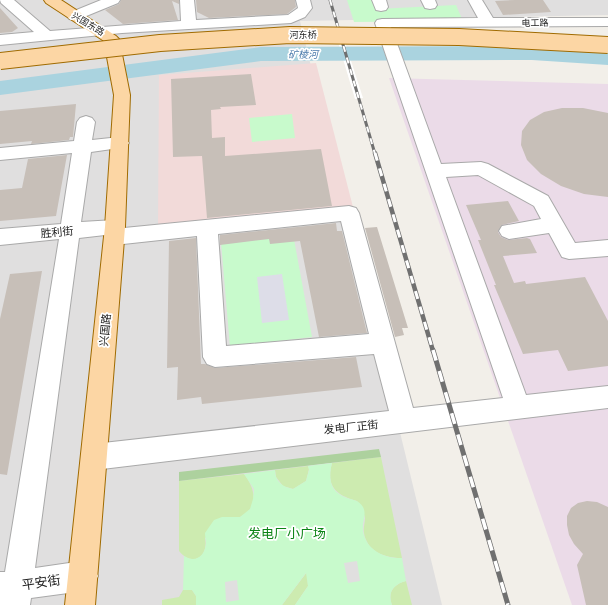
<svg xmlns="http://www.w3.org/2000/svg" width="608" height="605" font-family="'Source Sans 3','Noto Sans SC',sans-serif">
	<rect width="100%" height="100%" fill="#f2efe9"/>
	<path fill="#e0dfdf" d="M0,0H608V15L300,21L442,605H0Z"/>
	<path fill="#f2dad9" d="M316,63L354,211L158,230L159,75Z"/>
	<path fill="#ebdbe8" d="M389,78L608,84V605H572Z"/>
	<path fill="#cdebb0" d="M381,457L402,558C385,558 367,552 364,533C363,528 365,523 365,518C364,512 359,505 357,501C335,495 326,486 332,463Z
		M308,466L309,469L306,481L293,489L283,486L276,477L275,470Z
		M244,474C255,488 260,508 240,517H231L205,538C209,556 193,568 179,551V481Z
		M307,572L308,586L295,605H282Z
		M406,581L412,605H392C387,592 394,584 406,581Z
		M187,589L192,590L196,596V605H162V600L179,597L183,590Z"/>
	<path fill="#add19e" d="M379,449L381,457L179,481V472Z"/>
	<path fill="#c8facc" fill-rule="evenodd" d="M347,0H374L377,9L456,5L463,21L354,22Z
		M292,114L295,138L252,142L249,118Z
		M293,234L312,337L230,347L221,242Z
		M332,463C328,479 330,492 347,498C353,500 359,500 363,507C366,513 364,518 363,524C361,547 382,559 402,558L406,581C394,584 387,592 392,605H295L308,586L306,573L282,605H196V596L192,590H183L184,556C195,563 205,557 206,543C206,540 205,537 205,533L214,520L222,517H240L250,509L253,499L254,489L244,474L275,470C275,482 283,487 293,489L306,481L309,470L308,466ZM357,561L360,581L348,583L344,563ZM237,580L239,600L226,602L225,582Z"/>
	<path fill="#dddde8" d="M282,274L289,320L262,323L257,277Z"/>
	<path fill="#fff" d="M337,39H344L363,98L355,99Z"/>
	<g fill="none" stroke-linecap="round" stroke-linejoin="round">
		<path fill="#aad3df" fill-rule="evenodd" d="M532,46L608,51V65L532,60L261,61L0,95V81L261,47Z"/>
	</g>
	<path fill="#c7bfb8" d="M121,0H179V4L172,1L178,20L123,24L105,10L119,4Z
		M196,0H295L296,7L287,14L209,18L197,12Z
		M515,0H543L551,12L503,15L495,1Z
		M0,8L18,28L12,32L0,33Z
		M251,74L256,105L220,107L221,109L211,110L212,138L225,137V156L321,149L332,206L207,218L202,156L173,157L171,79Z
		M76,104L73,137H70L69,140L31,144L32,141L0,144V111Z
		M562,108H583L608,113V197L584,194L561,186L541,174L527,160L521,145L522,131L530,120L544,112Z
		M67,155L56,216L0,221V190L22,188L28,159Z
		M508,201L519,221L502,225L498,232L501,237L508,240L527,238L530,239L537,253L503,256L514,283L525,281L526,284L585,277L608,321V366L568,371L558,350L523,354L494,285H496L478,240H481L466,205Z
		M336,223L337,231H342L367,333L319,337L300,241L270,244L269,239L220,245V235Z
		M377,227L408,328H402L404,335L395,337L365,228Z
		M196,238L201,364H205L215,368L356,357L362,387L202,404L201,397L177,400L178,367L167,368L169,241Z
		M42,271L7,475L0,474V319L10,274Z
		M587,501L597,502L608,507V605H586L577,565L583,554L574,544L569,535L567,525V516L571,508L578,503Z"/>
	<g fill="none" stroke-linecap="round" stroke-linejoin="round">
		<defs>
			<path id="minor" d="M0,0H14L50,31L181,21L180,0H194L196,20L288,15L298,8L296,0H310L312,8L305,17L291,23L122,33L0,45V35L34,32L1,3Z
				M101,0H120L118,3L79,19L74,20L69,19L67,16L69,13Z
				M372,0H386L388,7L386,10L381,11L376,10Z
				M421,0H435L437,5L435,8L430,9L425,8Z
				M468,0H482L493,18H608V26L391,27L441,164L481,162L488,164L548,196L575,243L608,240V256L569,259L562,257L549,233L509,239L502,236L499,231L502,226L541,219L534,206L478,175L446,177L526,395L608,386V408L94,470L85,466L81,457L85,448L94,444L389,411L374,354L215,367L207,364L203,357L197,236L114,245L107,242L104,237L105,235L79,238L35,568L83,561L93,566L98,576L93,586L83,591L31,598L30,605H0V572H5L59,239L0,245V229L61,224L72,153L0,160V148L74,141L77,122L80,118L86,116L92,118L95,122L92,140L120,137L126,139L129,143L126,147L91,152L81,222L115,220L122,222L124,228L349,206L356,208L359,213L413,408L503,398L375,23L377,20L382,19L478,18ZM341,221L369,334L226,346L218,234Z"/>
			<path id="major" d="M44,0H61L116,36L119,39L130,95L125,227L95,605H65L105,227L114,95L104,41L46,3Z"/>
		</defs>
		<use href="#minor" stroke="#a9a9a9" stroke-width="2"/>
		<use href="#major" stroke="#a06b00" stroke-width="2"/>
		<use href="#minor" fill="#fff" fill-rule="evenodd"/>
		<use href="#major" fill="#fcd6a4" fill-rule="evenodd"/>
		<defs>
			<path id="rail-far2" d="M330,0L375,154"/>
			<path id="rail-far1" d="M375,153L433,351"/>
			<path id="rail" d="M433,350L508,605"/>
		</defs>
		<use href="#rail-far2" stroke="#707070" stroke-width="3"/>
		<use href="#rail-far1" stroke="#707070" stroke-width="4.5"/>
		<use href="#rail" stroke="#707070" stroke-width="5"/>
		<use href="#rail-far2" stroke="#fff" stroke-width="2" stroke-dasharray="6" stroke-linecap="butt"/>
		<use href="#rail-far1" stroke="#fff" stroke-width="3" stroke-dasharray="8" stroke-linecap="butt"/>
		<use href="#rail" stroke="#fff" stroke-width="3.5" stroke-dasharray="11" stroke-linecap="butt"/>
		<defs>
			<path id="major-bridge" d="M0,61L160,43L290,35L459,37L608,45"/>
		</defs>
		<use href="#major-bridge" stroke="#a06b00" stroke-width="18" stroke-linecap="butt"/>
		<use href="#major-bridge" stroke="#fcd6a4" stroke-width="16"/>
	</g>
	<g text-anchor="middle" stroke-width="3.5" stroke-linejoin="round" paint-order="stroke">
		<g font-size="9" fill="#222" stroke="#fff">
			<text transform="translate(535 23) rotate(-1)" y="3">电工路</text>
			<text transform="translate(88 24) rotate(31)" y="3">兴国东路</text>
			<text x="303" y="38">河东桥</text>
		</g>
		<g font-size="10" font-style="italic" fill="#4a7aab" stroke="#fff">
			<text x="303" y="58">矿棱河</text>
		</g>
		<g font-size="11" fill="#222" stroke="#fff">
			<text transform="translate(57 232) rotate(-5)" y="4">胜利街</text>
			<text transform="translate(105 330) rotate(-85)" y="4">兴国路</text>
			<text transform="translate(351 427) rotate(-6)" y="4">发电厂正街</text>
		</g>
		<g font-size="13" fill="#0c8416" stroke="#fff">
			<text x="287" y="538">发电厂小广场</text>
		</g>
		<g font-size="13" fill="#222" stroke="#fff">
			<text transform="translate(41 582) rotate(-8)" y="5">平安街</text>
		</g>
	</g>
</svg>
